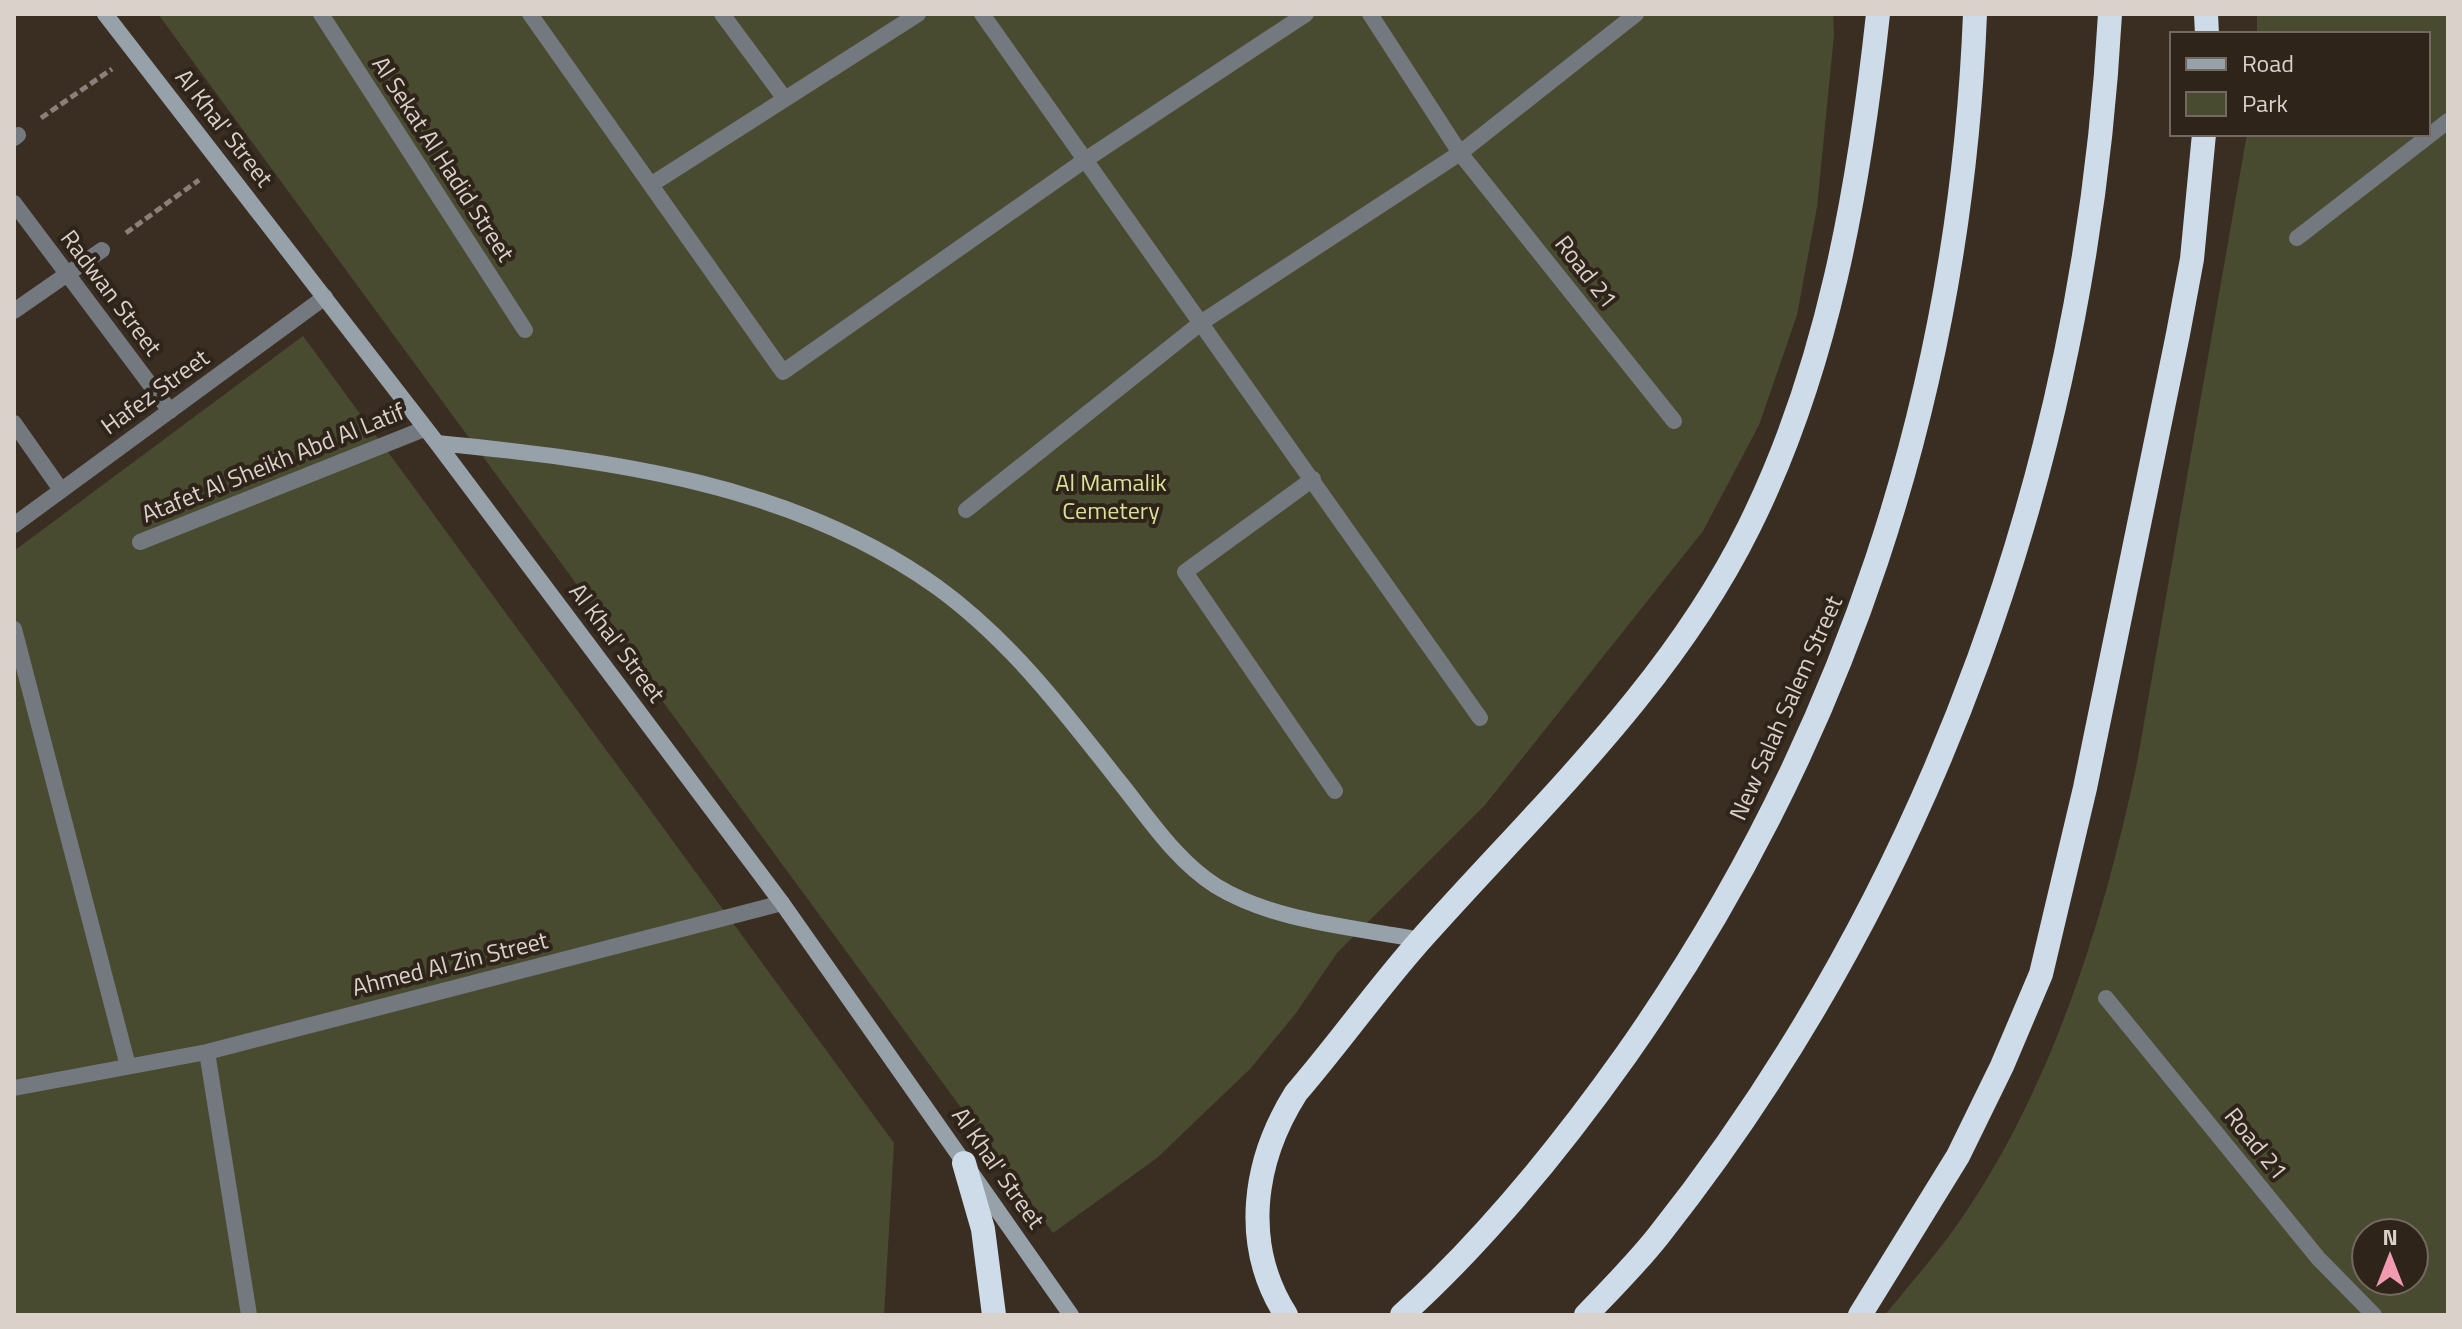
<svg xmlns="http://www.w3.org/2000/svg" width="2462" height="1329" font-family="'Titillium Web',sans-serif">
	<rect width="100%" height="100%" fill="#3a2e23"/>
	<path fill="#494b30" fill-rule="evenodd" d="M158,14H1833L1834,35L1817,207L1797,315L1759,425L1703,531L1485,805L1337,953L1296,1013L1250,1069L1157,1158L1053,1233Z
		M2257,14H2448V1315H1885C1909,1285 1935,1256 1957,1225C2051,1091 2104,921 2137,763L2247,134H2428V34H2257ZM2366,1233H2414V1281H2366Z
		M303,336L894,1143L884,1315H14V551Z"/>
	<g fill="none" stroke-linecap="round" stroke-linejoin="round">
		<path stroke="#8a8077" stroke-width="5" stroke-dasharray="8 4" stroke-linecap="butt" d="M41,118L112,69
			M126,233L199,180"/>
		<path stroke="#73797e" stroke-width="16" d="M321,14L525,330
			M530,14L783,372L1085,160L1306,14
			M722,14L785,99
			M982,14L1480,718
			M1370,14L1460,153L1674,421
			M652,184L918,14
			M2297,238L2448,121
			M1313,479L1185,572L1335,791
			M966,510L1202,322L1460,153L1636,14
			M14,629L128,1066
			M2106,998L2318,1258L2374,1315
			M207,1052L249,1315
			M14,1088L207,1052L782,903"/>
		<path stroke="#73797e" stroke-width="16" d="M14,138L18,135
			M14,203L170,411
			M14,311L102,250
			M14,423L61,490
			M14,525L325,297
			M140,542L424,429"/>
		<path stroke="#97a1aa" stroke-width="16" d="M105,14L437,443L782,903L1071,1315
			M437,443C610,460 792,483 937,587C1010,640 1063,710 1118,780C1148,817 1176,861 1216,886C1275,922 1354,927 1420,940"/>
		<path stroke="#cedcea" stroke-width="24" d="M2206,14L2207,34
			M964,1163L983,1229L994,1315
			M1286,1315C1241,1244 1253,1161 1296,1093C1340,1042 1379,986 1424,936C1540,806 1671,685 1749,527C1828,368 1859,189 1878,14
			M1402,1315C1487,1238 1560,1148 1626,1055C1844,745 1960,393 1975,14
			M1586,1315C1611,1289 1637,1263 1659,1235C1934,887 2086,455 2110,14
			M1860,1315L1958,1156L2002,1066L2041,974L2085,788L2178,334L2192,259L2204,134"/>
	</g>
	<g text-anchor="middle" stroke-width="8" stroke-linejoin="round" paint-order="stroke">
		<g font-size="24" fill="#d9d1ca" stroke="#2f241a">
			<text transform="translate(224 128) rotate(52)" y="8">Al Khal' Street</text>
			<text transform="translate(443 159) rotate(57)" y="8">Al Sekat Al Hadid Street</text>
			<text transform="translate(1586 272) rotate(52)" y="8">Road 21</text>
			<text transform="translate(111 293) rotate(53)" y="8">Radwan Street</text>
			<text transform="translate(155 392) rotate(-36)" y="8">Hafez Street</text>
			<text transform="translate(273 463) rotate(-22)" y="8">Atafet Al Sheikh Abd Al Latif</text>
			<text transform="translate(617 643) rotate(53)" y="8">Al Khal' Street</text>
			<text transform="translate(1786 708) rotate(-66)" y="8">New Salah Salem Street</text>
			<text transform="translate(450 964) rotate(-14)" y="8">Ahmed Al Zin Street</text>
			<text transform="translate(2256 1144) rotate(51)" y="8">Road 21</text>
			<text transform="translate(998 1168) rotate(55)" y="8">Al Khal' Street</text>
		</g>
		<g font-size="24" fill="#dbdf98" stroke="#2f241a">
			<text x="1111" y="491">Al Mamalik<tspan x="1111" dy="28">Cemetery</tspan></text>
		</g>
	</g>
	<rect width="2462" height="1329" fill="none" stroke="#d9d1ca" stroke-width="32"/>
	<rect x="2170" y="32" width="260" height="104" fill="#2f241a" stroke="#736960" stroke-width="2"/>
	<rect x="2186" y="58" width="40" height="12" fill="#97a1aa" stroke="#736960" stroke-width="2"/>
	<text x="2242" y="72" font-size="24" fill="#d9d1ca">Road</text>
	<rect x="2186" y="92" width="40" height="24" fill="#494b30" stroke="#736960" stroke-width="2"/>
	<text x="2242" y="112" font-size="24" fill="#d9d1ca">Park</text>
	<g transform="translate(2390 1257)"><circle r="38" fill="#2f241a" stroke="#736960" stroke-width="2"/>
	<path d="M0-6L14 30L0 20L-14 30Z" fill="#f19ab1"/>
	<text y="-12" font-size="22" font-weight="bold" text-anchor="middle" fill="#d9d1ca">N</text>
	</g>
</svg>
